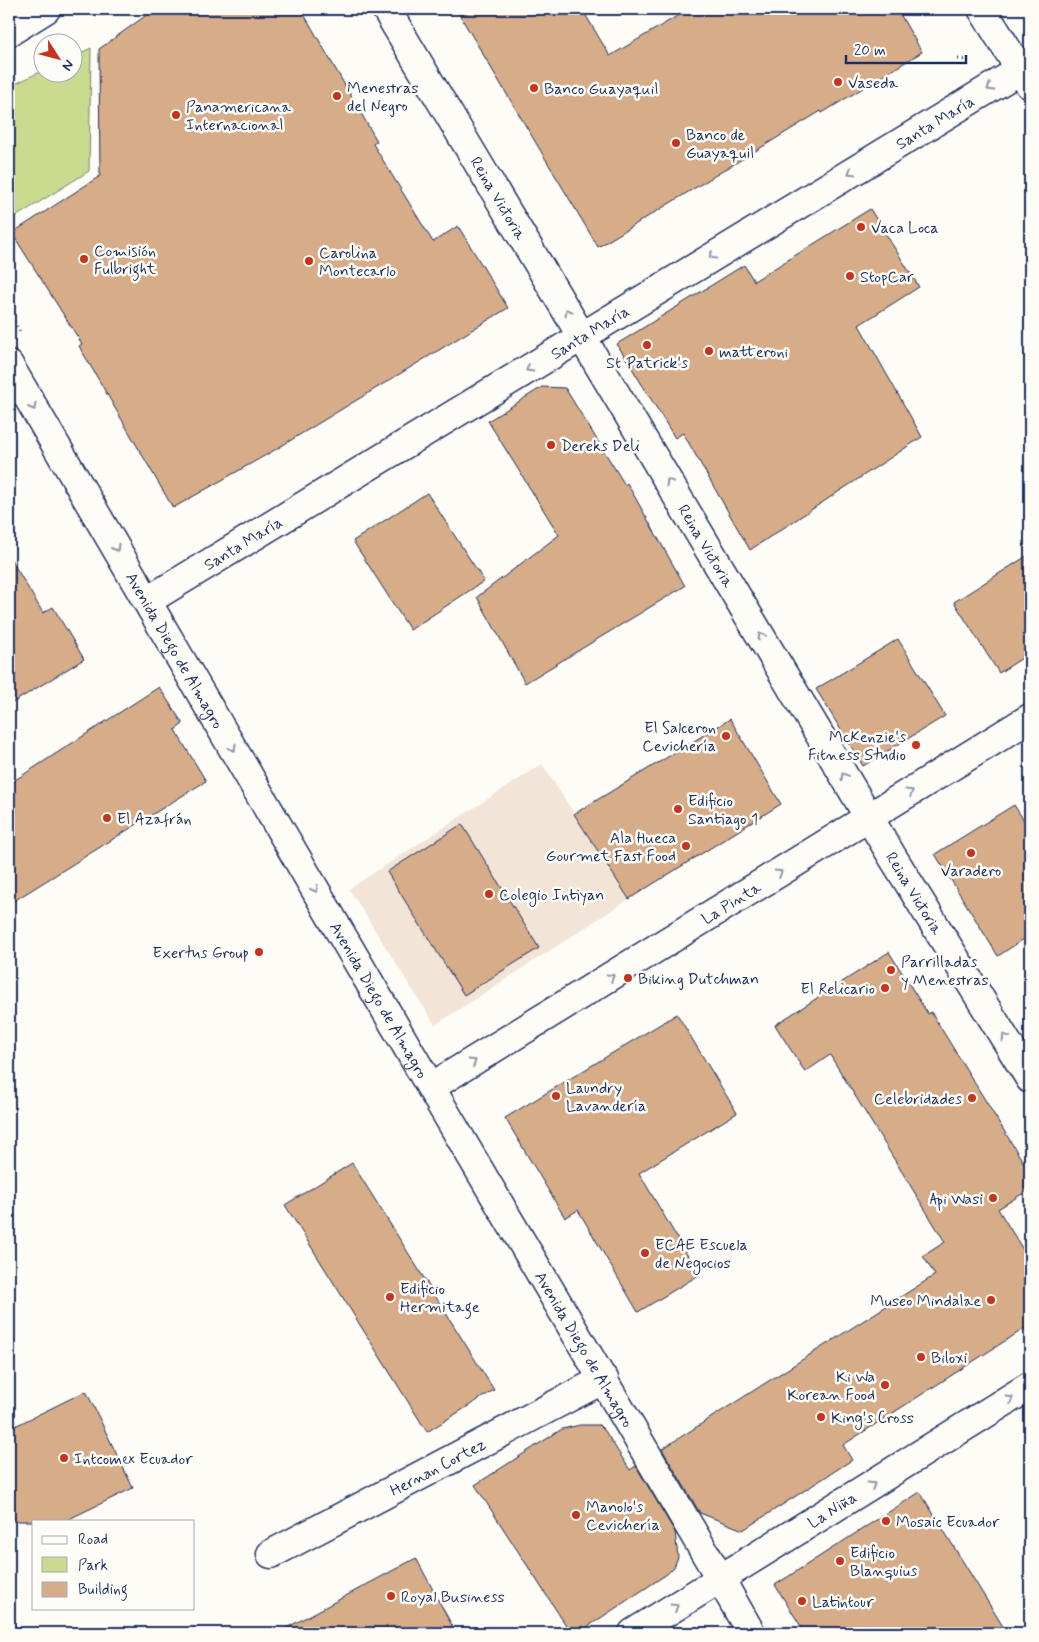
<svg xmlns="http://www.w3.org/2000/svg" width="1039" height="1642" font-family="Mynerve,sans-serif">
	<rect width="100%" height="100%" fill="#fdfcf7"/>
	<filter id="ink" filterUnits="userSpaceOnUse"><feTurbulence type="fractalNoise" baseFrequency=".02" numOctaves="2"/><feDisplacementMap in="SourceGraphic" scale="10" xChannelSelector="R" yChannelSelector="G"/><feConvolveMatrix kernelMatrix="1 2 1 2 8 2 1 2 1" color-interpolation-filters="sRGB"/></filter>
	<g filter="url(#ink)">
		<path fill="#f2e4d6" d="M542,764L629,899L435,1025L349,889Z"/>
		<path fill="#cada8e" stroke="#728476" d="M91,48L89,171L9,221V87L42,71V72H72L73,57Z"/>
		<path fill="#d7ac88" stroke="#1b2f5e" d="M155,9H301L377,141L373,144L433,242L458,226L508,308L273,451L173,508L79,346L82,344L12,233L100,176L99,49Z
			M456,9H582L610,56L689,9H897L922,52L822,113L821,111L598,247Z
			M870,209L919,287L859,325L922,437L750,550L683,433L675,438L617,344L744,265L754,281Z
			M542,387L565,388L625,485L627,483L685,586L525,683L477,597L559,535L488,421Z
			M427,493L484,581L410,630L353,541Z
			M1030,554V653L999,673L954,602Z
			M9,556L43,613L53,607L84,659L9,705Z
			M898,639L945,716L863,766L816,689Z
			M159,687L183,724L175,730L206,781L9,904V784Z
			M730,719L781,804L629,899L574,814Z
			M1014,805L1030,830V935L998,956L935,854Z
			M462,824L539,948L464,995L387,872Z
			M889,952L928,1014L931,1012L1030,1173V1189L998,1209L1030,1261V1325L843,1445L852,1460L743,1530L700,1513L662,1449L935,1275L923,1256L945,1242L830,1055L805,1072L775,1025Z
			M677,1014L737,1113L639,1173L699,1275L638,1312L578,1210L565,1218L505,1118Z
			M352,1163L494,1390L427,1432L285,1205Z
			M86,1391L133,1488L65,1521H9V1429Z
			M580,1425H599L605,1431L630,1470L636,1466L675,1532L678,1557L674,1567L667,1574L578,1633H571L475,1485L562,1429Z
			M920,1492L1007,1633H805L775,1585Z
			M416,1558L456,1633H277Z"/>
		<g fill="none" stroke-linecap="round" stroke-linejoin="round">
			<defs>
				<g id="minor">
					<path id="s1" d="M386,9L892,856L1030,1079"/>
					<path d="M982,9L1029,84"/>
					<path d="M9,32L46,9"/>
					<path id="s2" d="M9,365L441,1105L721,1580L751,1633"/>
					<path id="s3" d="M147,601L1020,70L1030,61"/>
					<path id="s4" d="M431,1087L1030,718"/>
					<path id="s5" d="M271,1554L604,1379"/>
					<path id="s6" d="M633,1633L1030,1386"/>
				</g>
			</defs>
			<use href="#minor" stroke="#1b2f5e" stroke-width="31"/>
			<path stroke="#1b2f5e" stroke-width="3" stroke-dasharray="1 4" stroke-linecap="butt" d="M958,59L967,60
				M9,313L20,332"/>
			<use href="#minor" stroke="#fdfcf7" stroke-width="28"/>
		</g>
		<defs><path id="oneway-chevron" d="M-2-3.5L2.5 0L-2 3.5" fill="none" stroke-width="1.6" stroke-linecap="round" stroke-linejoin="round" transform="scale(1.25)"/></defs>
		<g stroke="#8c96aa">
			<use href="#oneway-chevron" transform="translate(990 88) rotate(149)"/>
			<use href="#oneway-chevron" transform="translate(851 172) rotate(149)"/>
			<use href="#oneway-chevron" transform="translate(712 256) rotate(149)"/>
			<use href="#oneway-chevron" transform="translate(568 312) rotate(-121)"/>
			<use href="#oneway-chevron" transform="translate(529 369) rotate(149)"/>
			<use href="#oneway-chevron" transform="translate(33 407) rotate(60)"/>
			<use href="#oneway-chevron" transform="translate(669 482) rotate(-121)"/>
			<use href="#oneway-chevron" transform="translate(116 548) rotate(60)"/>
			<use href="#oneway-chevron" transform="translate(761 636) rotate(-121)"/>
			<use href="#oneway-chevron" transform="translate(233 748) rotate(60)"/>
			<use href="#oneway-chevron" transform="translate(844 776) rotate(-121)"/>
			<use href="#oneway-chevron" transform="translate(910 792) rotate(-32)"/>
			<use href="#oneway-chevron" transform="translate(779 873) rotate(-32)"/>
			<use href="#oneway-chevron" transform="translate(315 889) rotate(60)"/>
			<use href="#oneway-chevron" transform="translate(611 977) rotate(-32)"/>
			<use href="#oneway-chevron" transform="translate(1005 1037) rotate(-122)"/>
			<use href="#oneway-chevron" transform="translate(473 1062) rotate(-32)"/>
			<use href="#oneway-chevron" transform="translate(1010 1399) rotate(-32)"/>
			<use href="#oneway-chevron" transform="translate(872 1485) rotate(-32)"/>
			<use href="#oneway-chevron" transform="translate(675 1607) rotate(-32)"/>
		</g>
	</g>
	<g fill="#c8321e" stroke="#fdfcf7" stroke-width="2">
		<circle cx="838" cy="82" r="5"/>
		<circle cx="534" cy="88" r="5"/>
		<circle cx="337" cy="96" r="5"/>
		<circle cx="176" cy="115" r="5"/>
		<circle cx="676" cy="143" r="5"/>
		<circle cx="861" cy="227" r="5"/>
		<circle cx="84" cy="259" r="5"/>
		<circle cx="309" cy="261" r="5"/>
		<circle cx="850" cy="276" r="5"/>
		<circle cx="647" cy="345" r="5"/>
		<circle cx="709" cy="351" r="5"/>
		<circle cx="551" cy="445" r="5"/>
		<circle cx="726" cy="736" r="5"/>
		<circle cx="916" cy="745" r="5"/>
		<circle cx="678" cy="809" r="5"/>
		<circle cx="107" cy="818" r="5"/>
		<circle cx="686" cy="846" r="5"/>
		<circle cx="971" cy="853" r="5"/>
		<circle cx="489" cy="894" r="5"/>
		<circle cx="259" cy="952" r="5"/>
		<circle cx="891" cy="970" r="5"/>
		<circle cx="628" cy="978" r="5"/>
		<circle cx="885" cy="988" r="5"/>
		<circle cx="556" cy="1096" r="5"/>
		<circle cx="972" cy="1098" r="5"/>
		<circle cx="993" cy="1198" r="5"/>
		<circle cx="645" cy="1253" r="5"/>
		<circle cx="390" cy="1297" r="5"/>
		<circle cx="991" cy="1300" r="5"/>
		<circle cx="921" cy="1357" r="5"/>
		<circle cx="885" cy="1385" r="5"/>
		<circle cx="821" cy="1417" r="5"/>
		<circle cx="64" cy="1458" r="5"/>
		<circle cx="576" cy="1515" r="5"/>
		<circle cx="886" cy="1521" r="5"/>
		<circle cx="840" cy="1561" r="5"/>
		<circle cx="391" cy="1596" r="5"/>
		<circle cx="802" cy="1601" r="5"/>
	</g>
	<g text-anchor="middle" stroke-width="5" stroke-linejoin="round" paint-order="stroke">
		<g font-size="16" fill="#1b2f5e" stroke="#fdfcf7" text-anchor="start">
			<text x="848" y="88">Vaseda</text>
			<text x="347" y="93">Menestras<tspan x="347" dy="18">del Negro</tspan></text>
			<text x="544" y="94">Banco Guayaquil</text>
			<text x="186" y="112">Panamericana<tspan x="186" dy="18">Internacional</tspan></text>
			<text x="686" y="140">Banco de<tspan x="686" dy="18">Guayaquil</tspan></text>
			<text x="871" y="233">Vaca Loca</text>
			<text x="94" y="256">Comisión<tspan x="94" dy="18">Fulbright</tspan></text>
			<text x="319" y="258">Carolina<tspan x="319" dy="18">Montecarlo</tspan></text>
			<text x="860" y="282">StopCar</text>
			<text x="719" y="357">matteroni</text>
			<text x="647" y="368" text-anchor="middle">St Patrick's</text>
			<text x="561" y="451">Dereks Deli</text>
			<text x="716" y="733" text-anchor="end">El Salceron<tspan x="716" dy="18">Cevichería</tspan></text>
			<text x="906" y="742" text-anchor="end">McKenzie's<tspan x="906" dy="18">Fitness Studio</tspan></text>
			<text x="688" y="806">Edificio<tspan x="688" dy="18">Santiago 1</tspan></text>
			<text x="117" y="824">El Azafrán</text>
			<text x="676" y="843" text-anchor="end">Ala Hueca<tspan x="676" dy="18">Gourmet Fast Food</tspan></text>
			<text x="971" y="876" text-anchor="middle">Varadero</text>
			<text x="499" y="900">Colegio Intiyan</text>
			<text x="249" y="958" text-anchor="end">Exertus Group</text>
			<text x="901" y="967">Parrilladas<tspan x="901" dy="18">y Menestras</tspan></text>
			<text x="638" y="984">Biking Dutchman</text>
			<text x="875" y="994" text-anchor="end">El Relicario</text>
			<text x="566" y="1093">Laundry<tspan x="566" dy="18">Lavandería</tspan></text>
			<text x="962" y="1104" text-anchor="end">Celebridades</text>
			<text x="983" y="1204" text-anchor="end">Api Wasi</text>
			<text x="655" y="1250">ECAE Escuela<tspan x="655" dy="18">de Negocios</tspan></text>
			<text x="400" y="1294">Edificio<tspan x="400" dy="18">Hermitage</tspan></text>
			<text x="981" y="1306" text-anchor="end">Museo Mindalae</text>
			<text x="931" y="1363">Biloxi</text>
			<text x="875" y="1382" text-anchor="end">Ki Wa<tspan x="875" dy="18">Korean Food</tspan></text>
			<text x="831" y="1423">King's Cross</text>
			<text x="74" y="1464">Intcomex Ecuador</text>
			<text x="586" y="1512">Manolo's<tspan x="586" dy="18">Cevichería</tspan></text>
			<text x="896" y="1527">Mosaic Ecuador</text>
			<text x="850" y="1558">Edificio<tspan x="850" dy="18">Blanquius</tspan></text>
			<text x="401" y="1602">Royal Business</text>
			<text x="812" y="1607">Latintour</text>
		</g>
		<g font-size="16" fill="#1b2f5e" stroke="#fdfcf7">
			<text dy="6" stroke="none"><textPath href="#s3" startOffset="922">Santa María</textPath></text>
			<text dy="6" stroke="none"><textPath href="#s1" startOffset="220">Reina Victoria</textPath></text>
			<text dy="6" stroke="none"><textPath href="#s3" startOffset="518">Santa María</textPath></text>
			<text dy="6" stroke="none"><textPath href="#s3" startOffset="112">Santa María</textPath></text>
			<text dy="6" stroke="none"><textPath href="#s1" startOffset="625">Reina Victoria</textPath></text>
			<text dy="6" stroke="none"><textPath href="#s2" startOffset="330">Avenida Diego de Almagro</textPath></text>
			<text dy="6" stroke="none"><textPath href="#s1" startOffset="1030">Reina Victoria</textPath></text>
			<text dy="6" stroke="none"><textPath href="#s4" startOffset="352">La Pinta</textPath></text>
			<text dy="6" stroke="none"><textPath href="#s2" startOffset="735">Avenida Diego de Almagro</textPath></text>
			<text dy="6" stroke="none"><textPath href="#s2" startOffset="1140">Avenida Diego de Almagro</textPath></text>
			<text dy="6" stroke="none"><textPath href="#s5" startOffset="188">Hernan Cortez</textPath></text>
			<text dy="6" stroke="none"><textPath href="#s6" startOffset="234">La Niña</textPath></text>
		</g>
	</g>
	<rect width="1039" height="1642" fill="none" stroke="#fdfcf7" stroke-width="30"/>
	<rect x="15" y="15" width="1009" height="1612" fill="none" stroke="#1b2f5e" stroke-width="2" filter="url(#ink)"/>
	<rect x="32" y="1520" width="162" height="90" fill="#fdfcf7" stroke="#a3aaba"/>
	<rect x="42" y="1536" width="25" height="8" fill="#fdfcf7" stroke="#a3aaba"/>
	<text x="78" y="1544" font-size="15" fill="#1b2f5e">Road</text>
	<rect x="42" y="1557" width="25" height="15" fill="#cada8e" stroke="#a3aaba"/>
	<text x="78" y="1570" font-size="15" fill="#1b2f5e">Park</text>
	<rect x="42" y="1582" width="25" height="15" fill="#d7ac88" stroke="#a3aaba"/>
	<text x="78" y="1594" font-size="15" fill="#1b2f5e">Building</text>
	<g transform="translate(58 58) rotate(126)"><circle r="24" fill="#fdfcf7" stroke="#a3aaba"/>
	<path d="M0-4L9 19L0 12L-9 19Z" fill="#c8321e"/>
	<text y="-8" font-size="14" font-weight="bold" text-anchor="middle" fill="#1b2f5e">N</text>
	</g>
	<path d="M846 55v8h120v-8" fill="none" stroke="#1b2f5e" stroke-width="2.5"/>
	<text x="854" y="55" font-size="15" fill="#1b2f5e" stroke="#fdfcf7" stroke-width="4" paint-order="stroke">20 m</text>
</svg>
